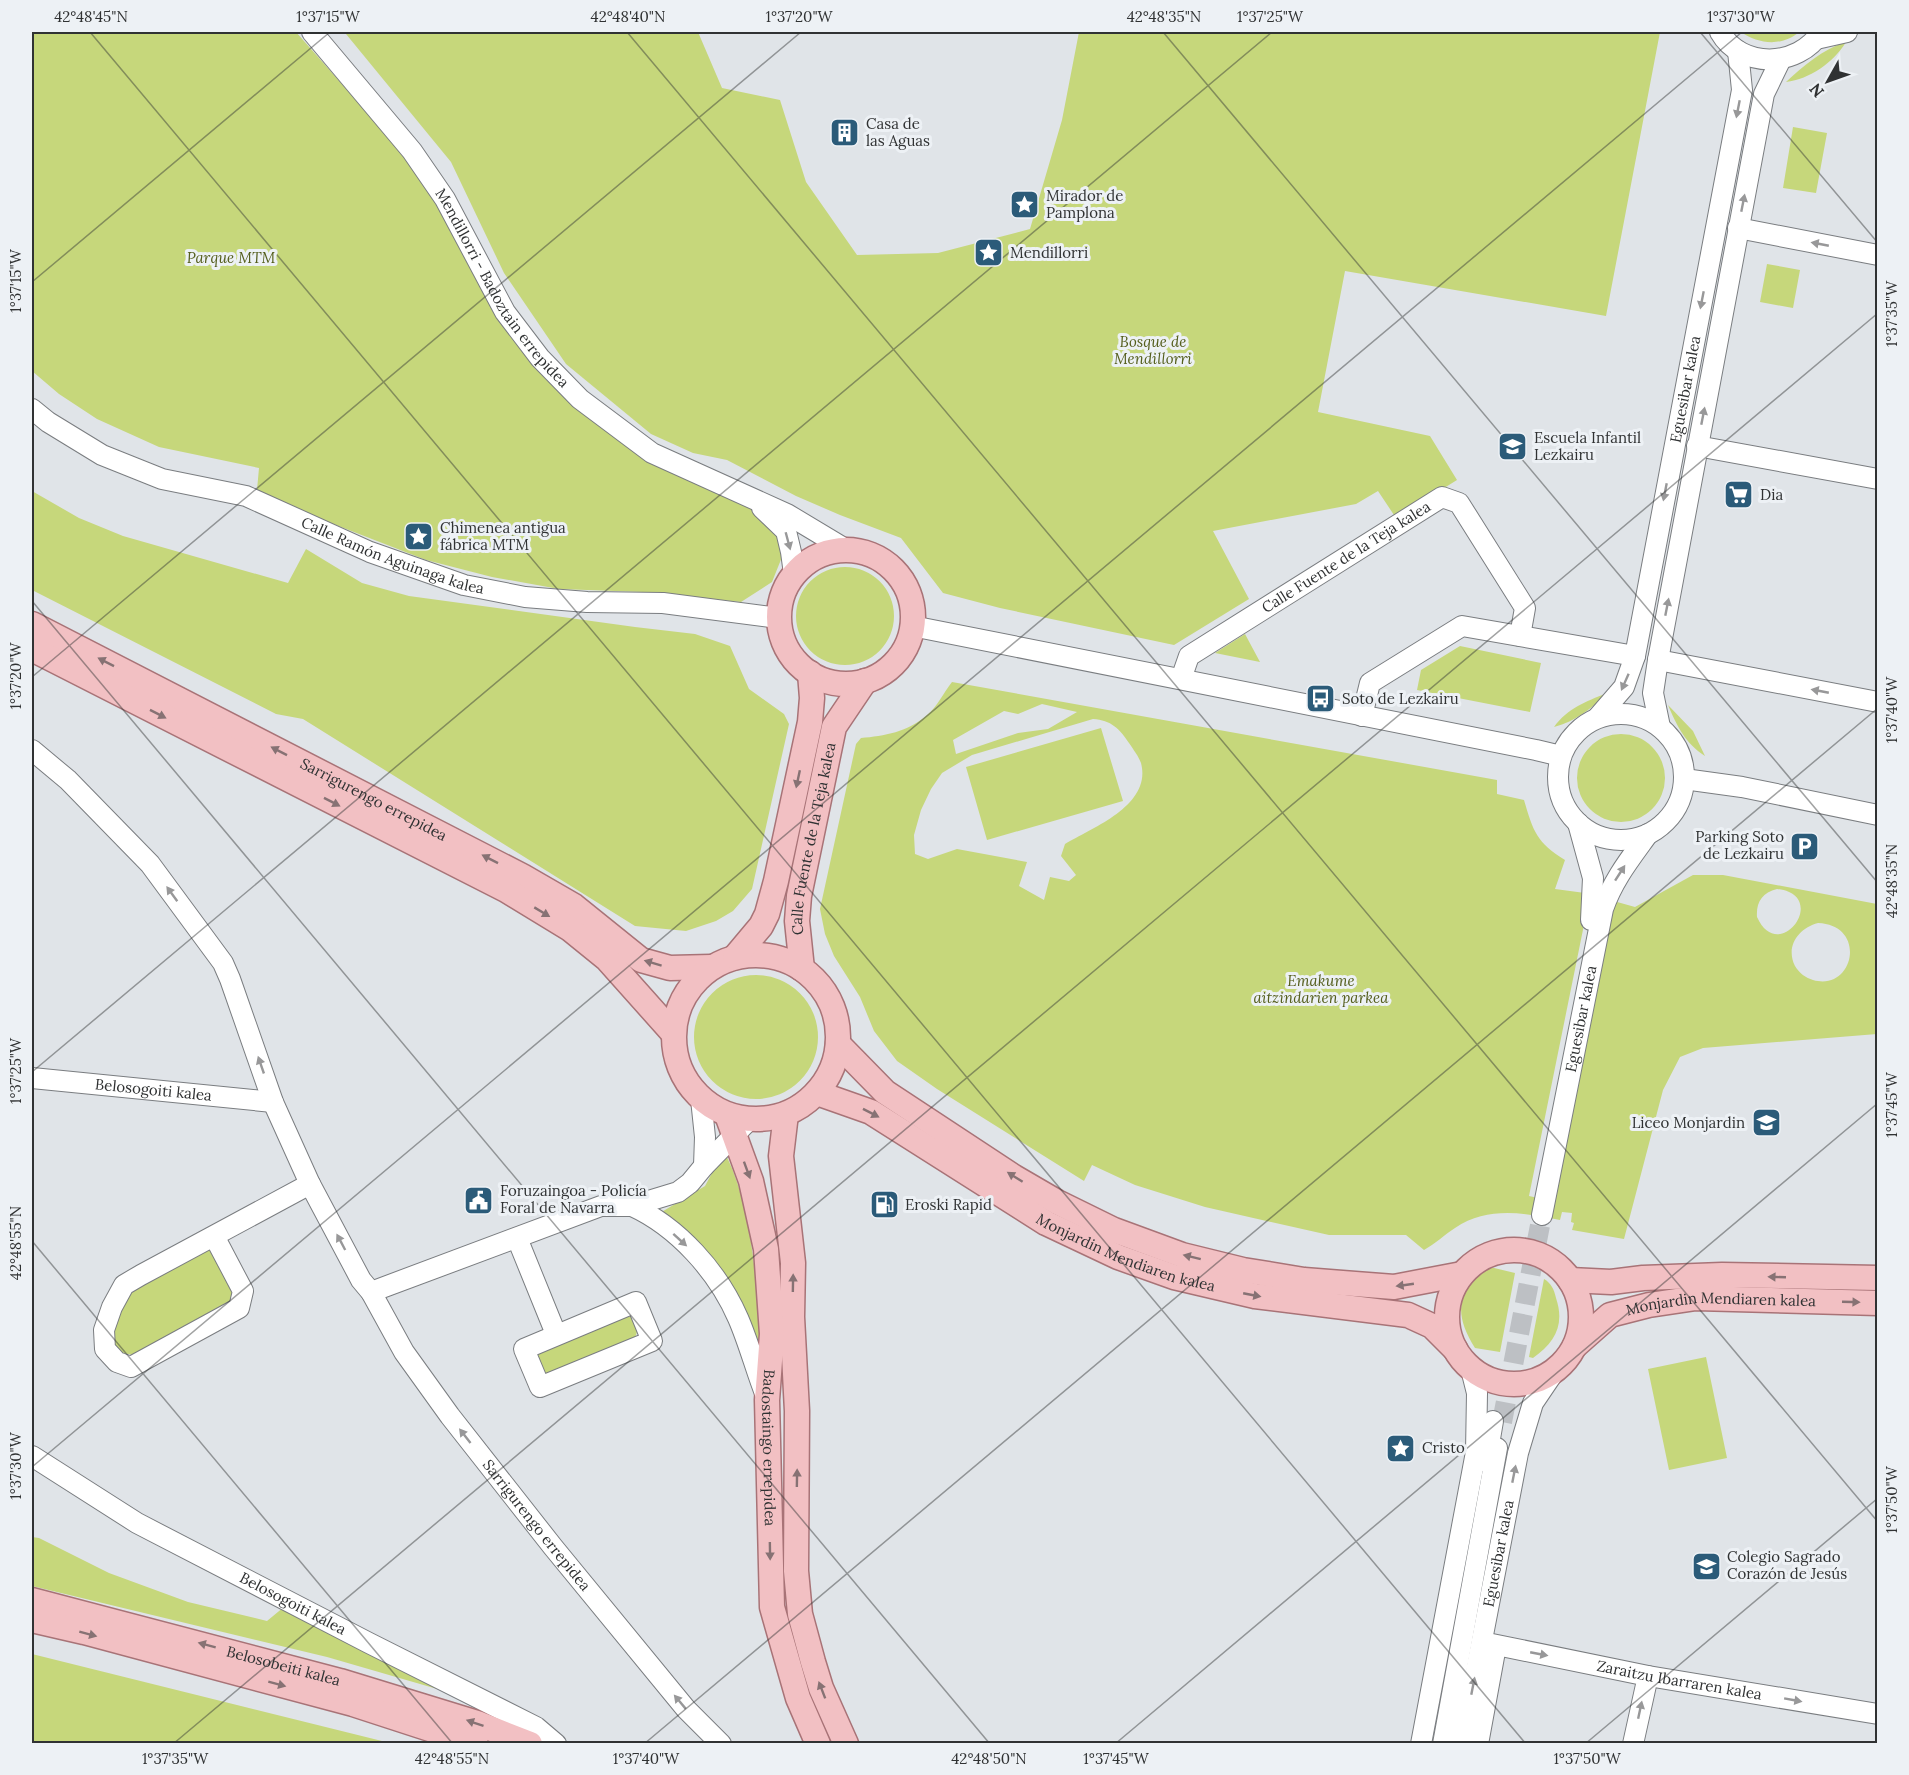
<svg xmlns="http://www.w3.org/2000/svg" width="1909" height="1775" font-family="Lora,serif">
	<rect width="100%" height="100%" fill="#e0e4e8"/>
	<path fill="#c6d77b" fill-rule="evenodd" d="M32,32H296L402,152L435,199L547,379L610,434L658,465L751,508L776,530L782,557L772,582L741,602L643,592L559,589L492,577L426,560L323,520L256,501L259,468L159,447L97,419L59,394L32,371Z
		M349,32H698L722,88L780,100L806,182L857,255L938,253L1030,229L1062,120L1079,32H1660L1606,316L1345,271L1318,412L1430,436L1457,480L1396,518L1378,491L1356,504L1213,531L1249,599L1174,645L1000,608L943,593L901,538L840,515L796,496L727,460L693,453L651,434L566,364L504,273L451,162L346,34Z
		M1741,32H1799C1782,47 1758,44 1741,32Z
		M1846,42C1833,63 1810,79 1786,82C1803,66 1823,49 1846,42Z
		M1793,127L1827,133L1816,193L1783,188Z
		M1767,264L1800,270L1793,308L1760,302Z
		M32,491L79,518L123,536L288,583L306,549L362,583L409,596L635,627L695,634L730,646L749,689L784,714L789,724L752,889L733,911L716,921L686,931L635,926L303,719L276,714L32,590Z
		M796 616a49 49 0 1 1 98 0a49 49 0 1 1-98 0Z
		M1245,634L1260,662L1215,653Z
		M1460,646L1541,663L1530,712L1417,690L1421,670Z
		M952,682L1497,780V794L1524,800C1533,831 1537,843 1565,860L1555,889L1585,893L1635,907L1693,875H1723L1877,904V1034L1703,1048L1680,1057L1663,1090L1624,1239L1572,1230L1574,1223L1571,1222L1572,1213L1562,1212L1560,1220C1524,1213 1488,1206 1455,1228C1444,1235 1435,1244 1424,1250L1406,1235H1329L1205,1207L1135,1185L1092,1165L1084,1181L937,1089L897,1061L874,1031L860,997L834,956L825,934L820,909L856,744L861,738C884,736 908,732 927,715C937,707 944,692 952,682ZM1042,704L1077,712L1048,729L1018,733L956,754L953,740L1004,711L1018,714ZM1093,719C1111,720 1120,729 1129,743C1133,749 1139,757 1141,763C1152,805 1094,827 1065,844L1061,856L1076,875L1069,881L1050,877L1044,900L1019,886L1027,862L957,849L928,859L915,854L914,835L921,810L931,789L942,773L972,755ZM1777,889C1831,895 1779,966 1757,917C1756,902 1762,893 1777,889ZM1588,905L1612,910L1552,1201L1529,1196ZM1818,923C1868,925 1854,992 1813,980C1806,978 1799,973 1795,966C1785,946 1799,928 1818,923Z
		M1607,693C1591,709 1576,721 1554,727C1568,708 1585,702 1607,693Z
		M1668,705L1693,731L1705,756C1685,743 1677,726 1668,705Z
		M1101,728L1123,801L987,840L966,767Z
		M1577 778a44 44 0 1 1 88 0a44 44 0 1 1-88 0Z
		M694 1037a62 62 0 1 1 124 0a62 62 0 1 1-124 0Z
		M727,1157C751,1207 756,1276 760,1331L757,1349L743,1310L721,1269L660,1213L705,1186L719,1160Z
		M212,1248L237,1298L135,1355C93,1353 121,1311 131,1288Z
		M1490,1267L1515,1273L1500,1352L1475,1348C1454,1315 1455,1289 1490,1267Z
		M1544,1279C1551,1283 1554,1289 1556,1298C1565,1325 1555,1342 1533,1358L1529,1357Z
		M621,1317H631L638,1329L635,1338L545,1374L534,1354Z
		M1706,1357L1727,1458L1669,1470L1648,1369Z
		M32,1537L39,1538L109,1573L188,1602L267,1621L290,1602L489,1704L327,1657L32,1586Z
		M32,1654L390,1743H32Z"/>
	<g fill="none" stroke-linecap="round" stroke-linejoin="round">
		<path stroke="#bdc0c4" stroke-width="20" stroke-dasharray="20 10" stroke-linecap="butt" d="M1502,1422L1542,1215"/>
		<defs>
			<g id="minor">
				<path id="s1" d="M312,32L412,151L445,199L505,312L540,358L580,399L652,453L787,514L847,550"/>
				<path d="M1720,32C1741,69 1798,68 1821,32"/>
				<path d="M1816,39L1847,32"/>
				<path d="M1738,228L1878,255"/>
				<path id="s2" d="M32,409L48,422L102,455L162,479L246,496L370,552L464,585L525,597L587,602L663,603L779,618"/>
				<path d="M1697,446L1878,479"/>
				<path d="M762,508L786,531L791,552L794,574"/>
				<path d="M912,626L1536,750L1561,756"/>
				<path d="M1658,660L1878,702"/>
				<path id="s3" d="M1181,679L1189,656L1442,497L1459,503L1525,608L1520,636"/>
				<circle cx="1621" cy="777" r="63"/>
				<path d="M1362,716L1370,683L1462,626L1635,656"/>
				<path id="s4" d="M1598,717L1624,687L1635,656L1742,90L1738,51"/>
				<path d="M1660,727L1653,693L1658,660L1764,94L1781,59"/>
				<path id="s5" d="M32,750L68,780L150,864L223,963L230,979L273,1102L310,1184L361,1280L371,1292L404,1352L450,1416L553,1547L686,1709L721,1744"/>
				<path d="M1684,779L1742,787L1878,815"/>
				<path d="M1578,823L1593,878L1591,920"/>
				<path id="s6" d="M32,1078L273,1102"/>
				<path d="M701,1099L705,1137L704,1166"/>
				<path d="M632,1206C678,1227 718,1272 738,1318C749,1343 756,1371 766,1396"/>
				<path id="s7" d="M1542,1215L1603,909C1613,880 1630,859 1648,834"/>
				<path d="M214,1236L243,1291L239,1308L131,1367L117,1362L105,1349L104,1330L112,1307L124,1285L141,1275L310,1184"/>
				<path d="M517,1238L556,1334"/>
				<path d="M371,1292L601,1206H632L678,1192L690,1183L704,1166L749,1120"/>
				<path d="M636,1302L652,1341L540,1387L524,1349Z"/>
				<path id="s8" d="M32,1456L137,1523L369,1643L536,1727L556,1744"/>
				<path d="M1486,1462L1493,1421"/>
				<path id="s9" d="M1482,1642L1648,1676L1878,1714"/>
				<path d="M1421,1744L1476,1452L1477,1393L1471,1369"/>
				<path d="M1443,1744L1497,1448"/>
				<path id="s10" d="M1462,1744L1518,1453L1533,1403L1554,1372"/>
				<path d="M1478,1744L1496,1646"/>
				<path d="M1633,1744L1648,1676"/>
			</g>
			<g id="major">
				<circle cx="846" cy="617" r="67"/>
				<path id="s11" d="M32,624L522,876L574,906L641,960L670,968L711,967"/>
				<path d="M32,649L506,890L570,929L607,959L673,1033"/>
				<circle cx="756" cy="1037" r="82"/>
				<path d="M735,957L761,926L767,914L776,881L810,722L812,698L810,673"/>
				<path id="s12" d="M802,969L797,921L799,896L834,727L865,681"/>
				<path d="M838,1044L885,1092L1014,1177L1057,1202L1114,1230L1182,1255L1243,1270L1304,1280L1394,1287L1462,1274"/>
				<path id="s13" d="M817,1093L871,1112L1046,1223L1118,1257L1174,1277L1255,1296L1408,1315L1432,1326L1455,1349"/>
				<path d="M786,1114L781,1156L793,1263L792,1317L797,1411L796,1571L800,1614L813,1662L821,1688L846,1744"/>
				<path id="s14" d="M727,1115L751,1181L766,1249L772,1334L767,1400L772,1607L798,1698L818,1744"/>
				<circle cx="1514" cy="1317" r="67"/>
				<path d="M1570,1280L1611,1282L1643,1278L1722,1275L1878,1278"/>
				<path id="s15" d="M1575,1346L1610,1315L1649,1305L1696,1298L1878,1303"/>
				<path id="s16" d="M32,1600L340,1681L477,1723L530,1744"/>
				<path d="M32,1620L84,1632L353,1704L476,1744"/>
			</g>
		</defs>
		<use href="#minor" stroke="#7a7d80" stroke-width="22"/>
		<use href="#major" stroke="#a87377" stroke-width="27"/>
		<use href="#minor" stroke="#fff" stroke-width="20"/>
		<use href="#major" stroke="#f2c0c3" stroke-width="24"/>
	</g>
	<defs><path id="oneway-solid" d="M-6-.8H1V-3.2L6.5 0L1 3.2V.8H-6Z" transform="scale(1.5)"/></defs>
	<g fill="#989899">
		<use href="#oneway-solid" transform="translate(1738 109) rotate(101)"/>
		<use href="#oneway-solid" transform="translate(1743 203) rotate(-79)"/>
		<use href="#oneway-solid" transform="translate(1820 244) rotate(-169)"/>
		<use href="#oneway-solid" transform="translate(1702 300) rotate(101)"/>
		<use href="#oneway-solid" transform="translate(1703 416) rotate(-79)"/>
		<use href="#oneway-solid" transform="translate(1665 492) rotate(101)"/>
		<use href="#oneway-solid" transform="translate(788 541) rotate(75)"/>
		<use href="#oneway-solid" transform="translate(1667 607) rotate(-79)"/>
		<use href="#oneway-solid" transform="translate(1625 682) rotate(114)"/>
		<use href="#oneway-solid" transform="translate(1820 691) rotate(-169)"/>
		<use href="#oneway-solid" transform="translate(1620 873) rotate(-57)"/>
		<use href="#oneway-solid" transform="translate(172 894) rotate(-126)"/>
		<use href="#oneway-solid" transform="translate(261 1065) rotate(-109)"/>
		<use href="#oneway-solid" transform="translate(680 1240) rotate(42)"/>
		<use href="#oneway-solid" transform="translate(341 1242) rotate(-118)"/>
		<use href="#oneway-solid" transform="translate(465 1436) rotate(-128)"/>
		<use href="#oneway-solid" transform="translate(1514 1474) rotate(-79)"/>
		<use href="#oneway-solid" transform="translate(1539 1654) rotate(11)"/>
		<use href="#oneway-solid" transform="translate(1473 1686) rotate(-79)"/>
		<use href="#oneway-solid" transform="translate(1793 1700) rotate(10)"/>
		<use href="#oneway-solid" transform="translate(680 1702) rotate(-130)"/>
		<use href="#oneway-solid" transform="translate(1640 1710) rotate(-78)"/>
	</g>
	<g fill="#877274">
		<use href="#oneway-solid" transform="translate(106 662) rotate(-153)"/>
		<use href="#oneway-solid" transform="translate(158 714) rotate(27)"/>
		<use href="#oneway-solid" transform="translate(279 751) rotate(-153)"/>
		<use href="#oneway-solid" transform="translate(798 779) rotate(102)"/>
		<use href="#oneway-solid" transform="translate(332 802) rotate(27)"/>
		<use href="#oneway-solid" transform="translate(490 859) rotate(-153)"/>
		<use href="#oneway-solid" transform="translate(542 912) rotate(31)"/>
		<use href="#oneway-solid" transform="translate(653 963) rotate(-163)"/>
		<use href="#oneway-solid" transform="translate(871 1113) rotate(27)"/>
		<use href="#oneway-solid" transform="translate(747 1170) rotate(70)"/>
		<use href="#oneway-solid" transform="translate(1015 1177) rotate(-148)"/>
		<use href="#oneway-solid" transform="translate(1192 1257) rotate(-166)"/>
		<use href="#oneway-solid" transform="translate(1777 1277) rotate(-178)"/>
		<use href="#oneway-solid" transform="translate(793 1283) rotate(-89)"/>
		<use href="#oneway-solid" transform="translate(1405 1285) rotate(172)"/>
		<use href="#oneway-solid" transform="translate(1252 1295) rotate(11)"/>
		<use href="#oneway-solid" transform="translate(1851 1302) rotate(2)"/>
		<use href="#oneway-solid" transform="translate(797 1478) rotate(-89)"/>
		<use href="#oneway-solid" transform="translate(770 1551) rotate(89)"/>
		<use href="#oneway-solid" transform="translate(88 1634) rotate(15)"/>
		<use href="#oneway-solid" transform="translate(207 1645) rotate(-165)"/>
		<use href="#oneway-solid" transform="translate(277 1684) rotate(15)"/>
		<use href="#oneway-solid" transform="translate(822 1690) rotate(-111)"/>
		<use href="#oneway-solid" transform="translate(475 1723) rotate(-161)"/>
	</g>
	<path fill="none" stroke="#303233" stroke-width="1.5" stroke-opacity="0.45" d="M90,32L1526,1744M627,32L1878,1522M1163,32L1878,883M1700,32L1878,243M32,282L330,32M32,601L990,1744M32,677L801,32M32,1072L1272,32M32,1241L453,1744M32,1467L1742,32M173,1744L1878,313M644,1744L1878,708M1115,1744L1878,1103M1585,1744L1878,1498"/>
	<defs>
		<symbol id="building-square" viewBox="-11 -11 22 22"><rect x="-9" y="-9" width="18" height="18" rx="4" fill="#2b5b79" stroke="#edf1f5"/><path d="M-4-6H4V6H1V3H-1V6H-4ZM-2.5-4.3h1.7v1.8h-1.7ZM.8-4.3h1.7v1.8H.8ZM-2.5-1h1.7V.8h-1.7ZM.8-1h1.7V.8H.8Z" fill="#fff"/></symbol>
		<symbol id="sight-square" viewBox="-11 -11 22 22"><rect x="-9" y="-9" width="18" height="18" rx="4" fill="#2b5b79" stroke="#edf1f5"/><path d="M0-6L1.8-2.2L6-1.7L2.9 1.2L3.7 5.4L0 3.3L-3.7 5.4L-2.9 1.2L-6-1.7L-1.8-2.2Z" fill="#fff"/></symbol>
		<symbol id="school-square" viewBox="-11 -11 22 22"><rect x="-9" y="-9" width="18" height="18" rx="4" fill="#2b5b79" stroke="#edf1f5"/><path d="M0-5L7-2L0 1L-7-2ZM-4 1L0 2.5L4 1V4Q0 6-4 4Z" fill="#fff"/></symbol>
		<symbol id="supermarket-square" viewBox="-11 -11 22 22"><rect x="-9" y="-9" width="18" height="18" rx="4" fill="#2b5b79" stroke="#edf1f5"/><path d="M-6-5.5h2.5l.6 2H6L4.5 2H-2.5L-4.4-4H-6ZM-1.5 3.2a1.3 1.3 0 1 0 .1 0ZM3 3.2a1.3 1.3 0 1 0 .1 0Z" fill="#fff"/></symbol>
		<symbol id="bus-square" viewBox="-11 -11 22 22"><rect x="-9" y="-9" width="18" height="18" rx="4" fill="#2b5b79" stroke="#edf1f5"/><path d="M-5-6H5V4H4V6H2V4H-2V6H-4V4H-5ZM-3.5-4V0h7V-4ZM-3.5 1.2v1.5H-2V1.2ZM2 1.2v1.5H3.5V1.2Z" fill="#fff"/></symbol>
		<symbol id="parking-square" viewBox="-11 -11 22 22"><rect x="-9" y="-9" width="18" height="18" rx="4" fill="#2b5b79" stroke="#edf1f5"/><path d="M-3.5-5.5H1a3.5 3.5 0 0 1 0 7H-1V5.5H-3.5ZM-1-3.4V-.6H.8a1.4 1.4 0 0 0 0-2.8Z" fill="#fff"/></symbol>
		<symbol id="civic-square" viewBox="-11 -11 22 22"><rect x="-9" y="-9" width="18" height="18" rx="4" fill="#2b5b79" stroke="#edf1f5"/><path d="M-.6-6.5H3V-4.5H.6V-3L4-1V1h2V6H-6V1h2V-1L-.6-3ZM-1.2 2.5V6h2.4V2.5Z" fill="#fff"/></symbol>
		<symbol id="fuel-square" viewBox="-11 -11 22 22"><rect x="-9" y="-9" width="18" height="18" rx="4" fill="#2b5b79" stroke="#edf1f5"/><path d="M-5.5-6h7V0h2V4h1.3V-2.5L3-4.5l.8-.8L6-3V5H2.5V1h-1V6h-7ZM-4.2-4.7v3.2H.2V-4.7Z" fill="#fff"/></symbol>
	</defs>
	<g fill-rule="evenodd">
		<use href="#building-square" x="828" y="116" width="33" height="33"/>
		<use href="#sight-square" x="1008" y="188" width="33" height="33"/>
		<use href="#sight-square" x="972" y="236" width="33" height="33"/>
		<use href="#school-square" x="1496" y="430" width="33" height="33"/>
		<use href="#supermarket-square" x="1722" y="478" width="33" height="33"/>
		<use href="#sight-square" x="402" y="520" width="33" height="33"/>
		<use href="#bus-square" x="1304" y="682" width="33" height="33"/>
		<use href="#parking-square" x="1788" y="830" width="33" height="33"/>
		<use href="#school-square" x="1750" y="1106" width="33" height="33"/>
		<use href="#civic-square" x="462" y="1184" width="33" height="33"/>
		<use href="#fuel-square" x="868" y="1188" width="33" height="33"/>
		<use href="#sight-square" x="1384" y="1432" width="33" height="33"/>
		<use href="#school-square" x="1690" y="1550" width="33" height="33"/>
	</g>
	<g text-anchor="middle" stroke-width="6" stroke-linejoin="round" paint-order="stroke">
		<g font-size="15" fill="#303233" stroke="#edf1f5" text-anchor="start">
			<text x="866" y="129">Casa de<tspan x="866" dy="17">las Aguas</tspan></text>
			<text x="1046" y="201">Mirador de<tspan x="1046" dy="17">Pamplona</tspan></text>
			<text x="1010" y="258">Mendillorri</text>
			<text x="1534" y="443">Escuela Infantil<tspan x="1534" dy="17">Lezkairu</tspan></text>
			<text x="1760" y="500">Dia</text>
			<text x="440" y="533">Chimenea antigua<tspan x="440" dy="17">fábrica MTM</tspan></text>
			<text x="1342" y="704">Soto de Lezkairu</text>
			<text x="1784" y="842" text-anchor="end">Parking Soto<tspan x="1784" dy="17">de Lezkairu</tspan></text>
			<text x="1745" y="1128" text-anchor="end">Liceo Monjardin</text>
			<text x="500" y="1196">Foruzaingoa - Policía<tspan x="500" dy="17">Foral de Navarra</tspan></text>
			<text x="905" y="1210">Eroski Rapid</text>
			<text x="1422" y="1453">Cristo</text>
			<text x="1727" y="1562">Colegio Sagrado<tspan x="1727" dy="17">Corazón de Jesús</tspan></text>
		</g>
		<g font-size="15" font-style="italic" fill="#545e1c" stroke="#edf1f5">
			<text x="231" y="263">Parque MTM</text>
			<text x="1153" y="347">Bosque de<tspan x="1153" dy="17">Mendillorri</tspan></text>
			<text x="1321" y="986">Emakume<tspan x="1321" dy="17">aitzindarien parkea</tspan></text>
		</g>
		<g font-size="15" fill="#303233" stroke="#edf1f5">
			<text dy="5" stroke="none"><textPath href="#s1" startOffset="320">Mendillorri - Badoztain errepidea</textPath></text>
			<text dy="5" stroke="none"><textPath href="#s4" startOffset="344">Eguesibar kalea</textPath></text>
			<text dy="5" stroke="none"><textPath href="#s2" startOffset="393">Calle Ramón Aguinaga kalea</textPath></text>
			<text dy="5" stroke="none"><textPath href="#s3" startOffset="210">Calle Fuente de la Teja kalea</textPath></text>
			<text dy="5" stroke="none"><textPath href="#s11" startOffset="384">Sarrigurengo errepidea</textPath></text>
			<text dy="5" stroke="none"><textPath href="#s12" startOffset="132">Calle Fuente de la Teja kalea</textPath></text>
			<text dy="5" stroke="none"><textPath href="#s7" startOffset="200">Eguesibar kalea</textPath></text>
			<text dy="5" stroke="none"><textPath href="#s6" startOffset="122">Belosogoiti kalea</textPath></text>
			<text dy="5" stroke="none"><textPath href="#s13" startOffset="350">Monjardin Mendiaren kalea</textPath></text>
			<text dy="5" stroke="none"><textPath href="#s15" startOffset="159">Monjardin Mendiaren kalea</textPath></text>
			<text dy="5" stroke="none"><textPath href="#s14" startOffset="339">Badostaingo errepidea</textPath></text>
			<text dy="5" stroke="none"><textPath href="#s5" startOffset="936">Sarrigurengo errepidea</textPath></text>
			<text dy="5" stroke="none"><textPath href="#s10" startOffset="194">Eguesibar kalea</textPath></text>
			<text dy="5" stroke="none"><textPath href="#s8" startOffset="300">Belosogoiti kalea</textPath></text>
			<text dy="5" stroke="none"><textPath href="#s16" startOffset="260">Belosobeiti kalea</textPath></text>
			<text dy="5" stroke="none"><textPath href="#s9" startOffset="201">Zaraitzu Ibarraren kalea</textPath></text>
		</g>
	</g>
	<rect width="1909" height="1775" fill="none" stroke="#edf1f5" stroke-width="66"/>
	<g transform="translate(1828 81) rotate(230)" stroke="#edf1f5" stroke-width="4.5" paint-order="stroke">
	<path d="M0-4.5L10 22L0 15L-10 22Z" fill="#303233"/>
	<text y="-9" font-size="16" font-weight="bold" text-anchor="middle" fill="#303233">N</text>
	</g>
	<rect x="33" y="33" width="1843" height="1709" fill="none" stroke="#303233" stroke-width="2"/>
	<g font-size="15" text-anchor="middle" fill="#303233">
		<text x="91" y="22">42°48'45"N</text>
		<text x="328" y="22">1°37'15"W</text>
		<text x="628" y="22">42°48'40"N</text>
		<text x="799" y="22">1°37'20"W</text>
		<text x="1164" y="22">42°48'35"N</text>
		<text x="1270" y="22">1°37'25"W</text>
		<text x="1741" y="22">1°37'30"W</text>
		<text transform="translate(16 281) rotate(-90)" y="5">1°37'15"W</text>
		<text transform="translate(1892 314) rotate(-90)" y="5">1°37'35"W</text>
		<text transform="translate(16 676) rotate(-90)" y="5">1°37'20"W</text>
		<text transform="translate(1892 710) rotate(-90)" y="5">1°37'40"W</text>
		<text transform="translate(1892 881) rotate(-90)" y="5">42°48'35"N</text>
		<text transform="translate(16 1071) rotate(-90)" y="5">1°37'25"W</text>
		<text transform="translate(1892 1105) rotate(-90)" y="5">1°37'45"W</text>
		<text transform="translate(16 1243) rotate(-90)" y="5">42°48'55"N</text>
		<text transform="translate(16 1466) rotate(-90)" y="5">1°37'30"W</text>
		<text transform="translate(1892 1500) rotate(-90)" y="5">1°37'50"W</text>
		<text x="175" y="1764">1°37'35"W</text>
		<text x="452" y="1764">42°48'55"N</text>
		<text x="646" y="1764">1°37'40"W</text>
		<text x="989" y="1764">42°48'50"N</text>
		<text x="1116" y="1764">1°37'45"W</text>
		<text x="1587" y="1764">1°37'50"W</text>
	</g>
</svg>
